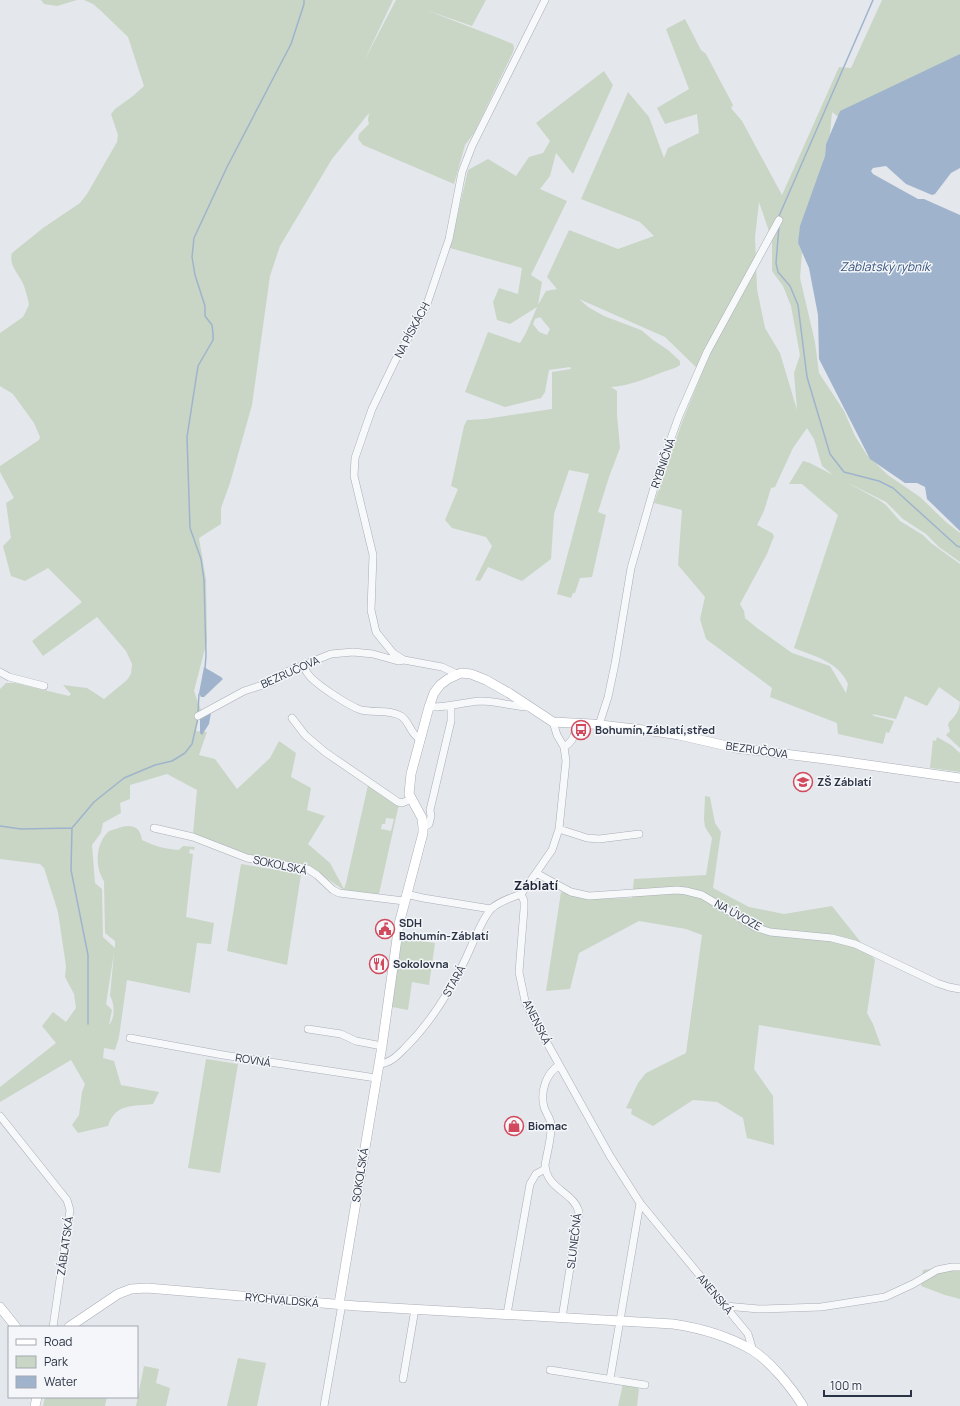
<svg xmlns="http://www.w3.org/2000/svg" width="960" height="1406" font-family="Manrope,sans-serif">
	<rect width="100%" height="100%" fill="#e4e7ec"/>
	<path fill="#c9d6c5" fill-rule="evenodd" d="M41,0H77L57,6L44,4Z
		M84,0H393L364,61L396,0H486L472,26L426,10L501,39L513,44L514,48L513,52L474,133L465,145L454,184L363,145L358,139L359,134L369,124L368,120L369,113L332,159L280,246L270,276L252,405L230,483L221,508V524L199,538L206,580L207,641L194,691L201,710L198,715L196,731L207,732L199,755L215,759L237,789L270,758L279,741L296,753L291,777L311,788L307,810L325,816L308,844L330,863L344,889L346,883L368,785L399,804L379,894L344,890L311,868L249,855L193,834L197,790L167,774L130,785V799L120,803L121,813L103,823L101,833L92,845L95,883L102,889L103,937L115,948V941L105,933L104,881C95,868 95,845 108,832C110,830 113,830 116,829C128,824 140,824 142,840C154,846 165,849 179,850L183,846L195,847L194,850L190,849L189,853L193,854L186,917L214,923L211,944L197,943L190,993L127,980L119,1037L115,1050L104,1048L103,1058L114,1061L121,1085L159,1092L153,1104C134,1107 116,1102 108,1126L78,1133L72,1125L79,1115L82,1092L85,1084L71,1060L0,1102V1087L56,1043L42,1026L53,1012L66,1022L76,1008L74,994L65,977L66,966L58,912L44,868L40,864L0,859V689L6,683H15L69,696L71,694L63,685L87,688L104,699L127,680L131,674L132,664L126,651L97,617L43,656L32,641L82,602L48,568L25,581L11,576L3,546L11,538L6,503L14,498L0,472V466L39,440L40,437L34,423L13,394L0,386V333L23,317L29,305C28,299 26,292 24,286C20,275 8,265 12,253L43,228L80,203L87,194L117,142L118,135L111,114L115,109L133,96L144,86L128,37L100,10L93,4ZM386,818L394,819L391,831L381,829L382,824H385ZM114,953L110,996C115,1004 115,1018 109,1025L112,1010L106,1004Z
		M882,0H960V64L841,119L832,112L830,134L826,144L825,156L798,243L802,252L800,278L815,342L819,373L844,411L855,436L867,455L888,475L920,497L946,522L960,533V562L939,547L926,534L903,519L886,502L846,482L879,500L886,505L900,521L923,535L931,543L960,564V748L946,735L950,731L948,725L949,722C955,717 959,711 960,702L939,687L927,706L905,696L896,719L872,714L874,716L894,721L889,733L886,732L883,744L838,734L837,723L770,697L772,688L706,639L700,619L705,597L678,565L682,510L654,503L682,422L702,373L665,337L579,299L588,307L604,316L641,330L653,340L668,350L680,361V365C676,368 671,369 666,371C649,377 630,386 611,387L617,391V415L620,448L609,477L598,512L606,515L592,577L580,578L575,593H573L571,598L557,594L589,474L569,470L554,514L551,559L522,581L488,567L480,581L475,580L492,546L486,537L452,528L445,520L458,489L451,486L464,426L467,420L485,419L552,409V372L571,369L570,367L549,370L545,392L541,398L505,407L465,392L488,332L520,343L526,333L537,307L510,324L497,320L493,302L499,288L518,294L522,268L450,248L468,170L488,159L516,176L529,157L543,153L550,141L536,123L604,71L613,85L573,174L556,153L550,176L540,189L567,201L531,275L542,282L538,305L546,291L557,289L547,277L569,230L618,249L654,236L640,222L581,199L628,92L649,117L664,158L668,148L699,133L697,114L665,124L657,108L689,89L666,29L685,19L701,50L706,54L733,105L731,108L742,121L782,195L839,67L851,68ZM759,202L772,240V271L783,286L791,306L800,355L794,373L797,410L780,353L765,328L757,289L755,237ZM540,317L550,329L547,335L539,332L533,324L535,319ZM807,428L814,439L822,466L833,475L810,463L803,461L789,484H802L838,515L794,648C814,656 839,662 848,684L846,693L830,666L792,653L757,628L745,618L744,611L740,604L767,554L774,536L772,533L757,525L764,511L771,488L775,487L793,448Z
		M937,737L951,745L960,753V772L930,768L933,740L936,741Z
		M705,796L710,797L715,823L721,832L713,888L749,907L784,914L832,906L875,960L867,1013L873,1024L881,1046L759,1025L754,1069L773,1096L774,1145L747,1138L743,1118L717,1102L693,1100L653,1126L631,1114L632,1109L626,1108L638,1083L646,1073L686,1053L702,935L686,929L639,921L579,953L570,989L546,991L561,892L587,899L632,898L634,879L706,875L712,838L705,827L704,819Z
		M241,864L301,874L287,965L227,951Z
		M402,938L435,943L429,985L412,982L408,1010L392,1007Z
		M206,1059L238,1064L220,1173L188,1168Z
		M960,1265V1299L945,1295L921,1286L923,1270Z
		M238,1358L266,1363L257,1406H227Z
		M144,1366L159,1369L156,1383L170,1388L166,1406H136Z
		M623,1384L636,1387L639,1389L637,1406H618Z
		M45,1397H107L105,1406H43Z"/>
	<path fill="#9fb4cc" d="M960,54V168L951,173L935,194L932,195L906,184L886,166L873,168L871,171L873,174L918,199H924L960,215V531L927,499L925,487L917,483H905L870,459L819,359L818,315L809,268L798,243L800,226L825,156L826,144L840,111Z
		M204,667L223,679L204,697H201L199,693Z
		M211,713L209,724L202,735L200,733V719Z"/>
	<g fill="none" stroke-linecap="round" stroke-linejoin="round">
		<path stroke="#9fb4cc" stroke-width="1.5" d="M779,218V216L873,0
			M779,226L776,263L778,272L790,286L798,305L807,377L830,454L844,472L879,481L893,488L957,546L960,547
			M205,669L206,655L204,580L201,559L190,528L187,437L198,366L213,340V334L212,325L205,316V306L195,275L192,257L194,238L227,167L291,44L304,4V0
			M209,671L221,678L220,680
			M198,712L199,694
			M0,826L21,829L72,828
			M88,1024V955L71,870L72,828L94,802L124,778L155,765L172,761L185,753L192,744L198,718"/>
		<defs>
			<path id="street" d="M404,660L393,653L376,632L371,610L373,555L354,476L355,458L365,429L372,409L395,361L426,307L449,239L462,172L472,146L545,0
				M304,666C305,668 306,672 308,674C315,684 349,706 361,710C374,713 390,709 401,716C410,722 410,734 420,739
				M0,672L9,677L44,686
				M429,707C447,708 463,702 481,701C498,701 514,707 530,707
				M198,716L244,691L272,682L286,672L331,654L353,652L373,654L398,661L404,660L442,667L457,674
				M292,718L305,735L325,752L398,802L402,803L411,799
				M553,722L557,735L564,747L566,761L559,829L552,850L536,873L521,894L524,901V909L519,972L525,1001L536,1023L610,1156L640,1203L748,1334L753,1351
				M599,725L608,697L615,664L631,568L657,477L679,416L707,352L779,220
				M564,747C574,741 575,734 576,724
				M154,828L193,837L247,858L308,869L317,875L333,890L339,893L404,901
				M423,828L429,824L431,816L430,810L451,721V706
				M559,829L587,838L599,839L639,834
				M536,873L571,892L589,896L677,890L686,891L702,895L755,927L770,932L832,938L855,944L937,983L949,987L960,989
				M406,894L423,898L491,909
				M308,1029L341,1034L356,1041L382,1046
				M130,1038L223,1055L376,1078
				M379,1064C391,1063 398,1055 406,1047C430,1023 447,996 462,966C471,950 479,923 491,909C499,901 511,898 521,894
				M559,1065C546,1074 540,1091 544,1107C546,1113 550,1118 551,1124C552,1136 547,1153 545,1165C547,1190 573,1191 579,1212L562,1318
				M0,1116L67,1200L70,1210L53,1327
				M725,1306L759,1309L821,1307L885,1297L913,1284L937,1270L952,1267H960
				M507,1314L530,1184L536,1174L545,1169
				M550,1370L645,1385
				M403,1379L415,1309
				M610,1379L640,1203
				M324,1406L342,1304"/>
			<path id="secondary" d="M339,1304L382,1046L399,924L423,833V828L422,818L409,794L411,774L429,707L434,693L440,685L448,679L461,673L471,674L486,680L509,693L553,722L592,724L660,732L679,735L736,748L833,760L960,778
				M0,1307L16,1327
				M69,1327L118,1294L131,1289L147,1288L357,1306L673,1324C700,1328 728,1336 752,1350C770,1361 792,1388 803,1406
				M35,1406L37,1397"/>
		</defs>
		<use href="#street" stroke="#a9aeb7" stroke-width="8"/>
		<use href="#secondary" stroke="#a9aeb7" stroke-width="10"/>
		<use href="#street" stroke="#f7f8fa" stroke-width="7"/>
		<use href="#secondary" stroke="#fff" stroke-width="9"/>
	</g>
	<defs>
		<symbol id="bus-ring" viewBox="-11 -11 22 22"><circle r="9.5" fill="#f4f6f9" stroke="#d1495b" stroke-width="1.5"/><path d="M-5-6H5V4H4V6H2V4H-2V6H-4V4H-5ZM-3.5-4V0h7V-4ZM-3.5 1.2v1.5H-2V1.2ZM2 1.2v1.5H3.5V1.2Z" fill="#d1495b"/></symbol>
		<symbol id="school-ring" viewBox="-11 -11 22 22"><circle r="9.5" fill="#f4f6f9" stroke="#d1495b" stroke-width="1.5"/><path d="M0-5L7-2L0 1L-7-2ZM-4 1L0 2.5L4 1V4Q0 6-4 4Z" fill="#d1495b"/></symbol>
		<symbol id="civic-ring" viewBox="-11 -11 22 22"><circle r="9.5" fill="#f4f6f9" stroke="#d1495b" stroke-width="1.5"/><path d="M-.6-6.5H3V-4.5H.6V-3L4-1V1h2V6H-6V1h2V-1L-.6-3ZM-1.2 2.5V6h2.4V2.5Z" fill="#d1495b"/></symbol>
		<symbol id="restaurant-ring" viewBox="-11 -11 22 22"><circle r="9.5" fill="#f4f6f9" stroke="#d1495b" stroke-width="1.5"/><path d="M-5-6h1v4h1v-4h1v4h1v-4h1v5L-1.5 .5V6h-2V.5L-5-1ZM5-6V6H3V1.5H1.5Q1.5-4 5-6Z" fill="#d1495b"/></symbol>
		<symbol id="shop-ring" viewBox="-11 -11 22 22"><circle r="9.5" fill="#f4f6f9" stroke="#d1495b" stroke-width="1.5"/><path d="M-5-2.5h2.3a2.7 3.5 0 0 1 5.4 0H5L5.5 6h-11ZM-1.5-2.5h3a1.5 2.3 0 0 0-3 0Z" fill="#d1495b"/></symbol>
	</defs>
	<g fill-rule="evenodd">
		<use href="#bus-ring" x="570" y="719" width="22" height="22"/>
		<use href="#school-ring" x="792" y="771" width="22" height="22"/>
		<use href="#civic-ring" x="374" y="918" width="22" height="22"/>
		<use href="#restaurant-ring" x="368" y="953" width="22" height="22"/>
		<use href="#shop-ring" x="503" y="1115" width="22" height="22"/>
	</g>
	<g text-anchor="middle" stroke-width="3" stroke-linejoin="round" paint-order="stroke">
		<g font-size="11" fill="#2b3445" stroke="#f4f6f9">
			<text transform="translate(412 330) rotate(-62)" y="4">NA PÍSKÁCH</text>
			<text transform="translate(663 463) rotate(-71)" y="4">RYBNIČNÁ</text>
			<text transform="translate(290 672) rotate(-24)" y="4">BEZRUČOVA</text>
			<text transform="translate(757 750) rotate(8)" y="4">BEZRUČOVA</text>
			<text transform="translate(280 865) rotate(12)" y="4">SOKOLSKÁ</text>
			<text transform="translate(738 915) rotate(29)" y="4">NA ÚVOZE</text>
			<text transform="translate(454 981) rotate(-61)" y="4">STARÁ</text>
			<text transform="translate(537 1022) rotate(64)" y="4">ANENSKÁ</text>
			<text transform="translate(253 1060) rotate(9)" y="4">ROVNÁ</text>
			<text transform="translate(360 1175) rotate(-81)" y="4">SOKOLSKÁ</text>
			<text transform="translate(574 1241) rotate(-83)" y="4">SLUNEČNÁ</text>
			<text transform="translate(65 1246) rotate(-82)" y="4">ZÁBLATSKÁ</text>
			<text transform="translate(715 1294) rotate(50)" y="4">ANENSKÁ</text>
			<text transform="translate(282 1300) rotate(5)" y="4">RYCHVALDSKÁ</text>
		</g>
		<g font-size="11" font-weight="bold" fill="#2b3445" stroke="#f4f6f9" text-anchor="start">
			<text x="595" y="734">Bohumín,Záblatí,střed</text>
			<text x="817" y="786">ZŠ Záblatí</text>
			<text x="399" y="927">SDH<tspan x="399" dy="13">Bohumín-Záblatí</tspan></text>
			<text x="393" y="968">Sokolovna</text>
			<text x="528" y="1130">Biomac</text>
		</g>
		<g font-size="12" font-style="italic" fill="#34527a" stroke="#f4f6f9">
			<text x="885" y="271">Záblatský rybník</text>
		</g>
		<g font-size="13" font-weight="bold" fill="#1d2536" stroke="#f4f6f9">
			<text x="536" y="890">Záblatí</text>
		</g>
	</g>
	<rect x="8" y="1326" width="130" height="72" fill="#f4f6f9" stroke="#a4a8b1"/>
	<rect x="16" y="1339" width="20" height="6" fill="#ffffff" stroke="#a4a8b1"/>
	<text x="44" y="1346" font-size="12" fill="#2b3445">Road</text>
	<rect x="16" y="1356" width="20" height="12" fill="#c9d6c5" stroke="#a4a8b1"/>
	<text x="44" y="1366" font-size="12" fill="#2b3445">Park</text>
	<rect x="16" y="1376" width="20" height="12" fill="#9fb4cc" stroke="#a4a8b1"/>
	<text x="44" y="1386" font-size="12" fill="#2b3445">Water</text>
	<path d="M824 1390v6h87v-6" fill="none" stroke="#2b3445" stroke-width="2"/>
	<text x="830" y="1390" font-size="12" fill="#2b3445" stroke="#f4f6f9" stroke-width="3" paint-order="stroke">100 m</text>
</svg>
